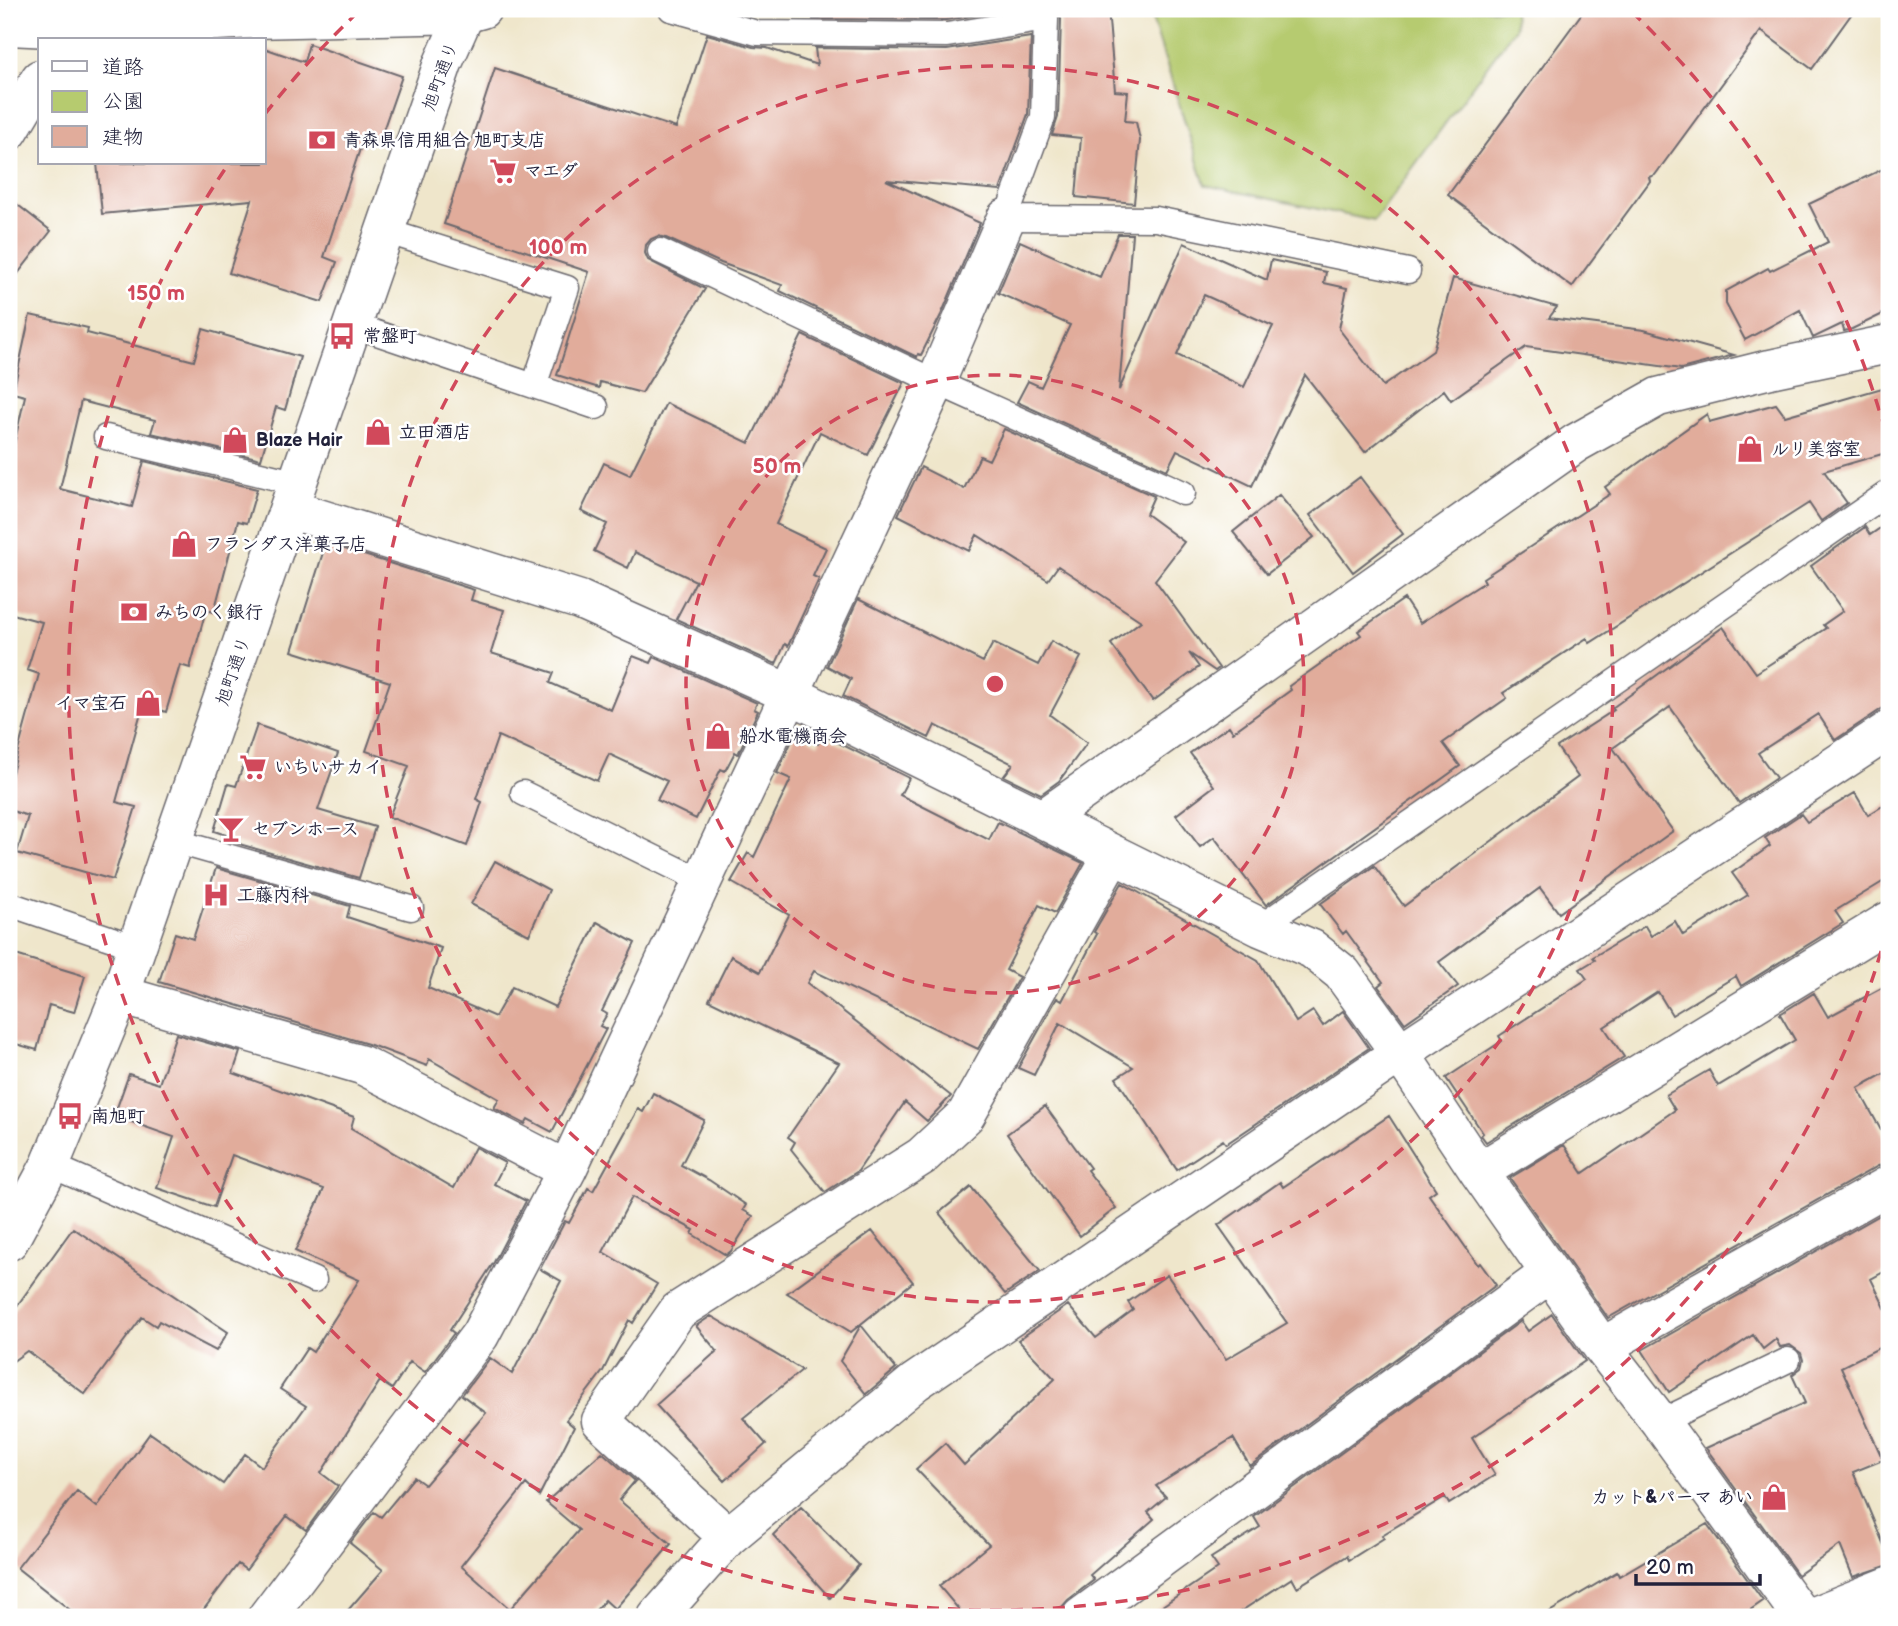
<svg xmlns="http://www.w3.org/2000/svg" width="1898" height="1626" font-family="'Balsamiq Sans','Klee One',sans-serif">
	<rect width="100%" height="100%" fill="#fff"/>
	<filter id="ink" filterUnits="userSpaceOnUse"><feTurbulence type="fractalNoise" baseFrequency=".0143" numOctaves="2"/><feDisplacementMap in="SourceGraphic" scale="14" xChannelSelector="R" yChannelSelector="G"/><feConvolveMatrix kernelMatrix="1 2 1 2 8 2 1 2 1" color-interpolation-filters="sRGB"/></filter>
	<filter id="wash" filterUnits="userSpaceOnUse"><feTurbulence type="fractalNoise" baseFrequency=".00686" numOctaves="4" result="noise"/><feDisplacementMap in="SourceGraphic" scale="28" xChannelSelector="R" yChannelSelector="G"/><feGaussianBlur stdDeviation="1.57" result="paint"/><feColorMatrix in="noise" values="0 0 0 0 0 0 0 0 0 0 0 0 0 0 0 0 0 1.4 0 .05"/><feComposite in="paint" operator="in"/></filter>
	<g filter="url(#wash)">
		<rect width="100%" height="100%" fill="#efe6cb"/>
		<path fill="#b6cb6f" stroke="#6c7655" stroke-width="2" d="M1149,9H1514L1515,28L1374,221L1205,185Z"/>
		<g id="blocks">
			<path fill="#e1ac9b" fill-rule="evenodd" d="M812,9H1016L946,20L813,19Z
				M1056,9H1108L1115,91L1128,92L1125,121L1136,122L1140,140L1134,203L1076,197L1081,138L1052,135L1058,117L1061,19Z
				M1585,9H1855L1812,69L1761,31L1655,175L1649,177L1650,181L1572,287L1448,195Z
				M707,34L753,47L767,48L817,65L815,48L947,50L1031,37L1028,114L1000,190L886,180L980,223L942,313L921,355L918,354L917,357L780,291L782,285L721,263L666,238L658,236L651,239L646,245L645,253L648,260L705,289L642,393L600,382L599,388L557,375L589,272L444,224L495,68L676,128Z
				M309,44L402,76L379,142L364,137L324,257L337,262L322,302L229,273L252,200L102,214L97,163H264V48L304,62Z
				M1889,166V311L1852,329L1844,331L1842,324L1813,338L1800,310L1745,340L1726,304V291L1768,268L1770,271L1828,242L1809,204Z
				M9,198L51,231L9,285Z
				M1118,234H1132L1119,390L1184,243L1267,280L1271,260L1326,272L1324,283L1347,288L1339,329L1383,386L1433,351L1453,278L1557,307L1549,318L1644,330L1734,355L1681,369L1526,347L1451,400L1444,390L1365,452L1305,375L1252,486L1177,450L1167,470L1017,402L1028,381L1041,387L1070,325L998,293L1020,241L1100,277ZM1204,295L1273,326L1244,387L1177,355Z
				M30,315L88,328L87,333L194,361L203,329L300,357L285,410L276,407L261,459L151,433L155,420L81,401L60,489L132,507L144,461L257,489L247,523L238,521L214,612L206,610L190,668L180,665L166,712L143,705L116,802L136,807L113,880L17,853L28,816L9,810V784L39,674L27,670L42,622L9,613V467L25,396L13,393Z
				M802,335L904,383L868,455L820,432L776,524L826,548L813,576L819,579L788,646L785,644L776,664L676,619L696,581L635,552L628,568L594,551L607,524L581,511L604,463L630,475L666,403L749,443Z
				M1889,386V452L1824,471L1847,503L1821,521L1809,503L1590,643L1587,638L1503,693L1507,698L1443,743L1460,766L1266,905L1214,837L1200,847L1176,815L1214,786L1190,753L1229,726L1233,732L1291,690L1289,686L1361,635L1358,631L1404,599L1420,623L1485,582L1483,578L1610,494L1605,487L1707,414L1709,422L1776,404L1785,416Z
				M1004,429L1154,496L1146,514L1184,542L1155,580L1219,668L1215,671L1189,653L1199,667L1153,701L1111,644L1141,621L1058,566L1048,580L977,535L969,551L898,515L921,467L964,489L980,456L989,460Z
				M1360,477L1403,534L1353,572L1310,515Z
				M1279,495L1314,537L1267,574L1233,532Z
				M1889,522V704L1835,740L1818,714L1758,753L1776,778L1739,803L1670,707L1613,748L1673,831L1559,913L1540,888L1439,962L1458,986L1405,1023L1378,986L1383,982L1346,931L1343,934L1320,904L1374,866L1404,906L1578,777L1557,747L1614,710L1612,708L1723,627L1756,673L1826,628L1823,625L1843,611L1811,566L1865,527L1870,535Z
				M326,543L474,590L471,600L504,610L491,653L554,673L550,683L611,710L633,656L651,663L654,657L757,703L754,709L758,711L738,754L735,752L725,771L721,769L696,819L657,800L667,781L609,754L597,781L498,736L476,799L482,802L467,846L389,817L409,766L366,751L390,682L292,651Z
				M858,599L983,662L993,643L1038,665L1051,641L1081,657L1050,715L1087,743L1059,781L1041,794L1004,776L1013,764L935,725L929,738L843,696L851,679L827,666Z
				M257,725L338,753L318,810L375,827L359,878L225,840L226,835L214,831L228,784L236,786Z
				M796,732L818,744L823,735L909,778L900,795L989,840L998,822L1083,863L1055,913L1039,905L1006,970L1019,977L978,1049L814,971L807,983L951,1096L927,1121L905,1102L858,1171L825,1192L791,1149L795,1142L788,1137L839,1063L709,1000L731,956L760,972L789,915L731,882L748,853L754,857L791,779L777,773Z
				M1855,793L1868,815L1889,802V878L1835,911L1843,923L1741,986L1736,976L1672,1015L1658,992L1604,1027L1624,1057L1486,1142L1481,1135L1483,1133L1446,1078L1502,1041L1499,1036L1587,979L1580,969L1595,960L1593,957L1645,926L1651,936L1675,921L1683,935L1748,895L1732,873L1770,846L1765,838L1801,814L1807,822Z
				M495,861L549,890L529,935L471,904Z
				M216,868L350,906L347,917L441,948L428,988L495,1017L512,987L555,1007L597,922L635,943L602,1011L607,1014L600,1026L606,1029L552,1132L528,1119L525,1124L494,1108L499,1099L429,1059L427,1066L368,1044L159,982L175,933L193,939Z
				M1122,883L1258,960L1296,1022L1313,1011L1323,1026L1343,1011L1369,1048L1226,1144L1223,1140L1177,1170L1116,1078L1133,1067L1060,1023L1034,1075L1018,1068L1057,998L1062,1001L1097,934L1094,932Z
				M9,953L85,976L74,1012L49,1005L37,1050L9,1042Z
				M1889,984V1071L1858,1088L1889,1145V1163L1878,1166L1608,1318L1510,1178L1564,1145L1583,1173L1675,1110L1666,1095L1709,1070L1718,1086L1795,1040L1780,1014L1814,993L1828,1017Z
				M176,1034L240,1052L233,1073L354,1117L351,1128L454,1188L475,1147L505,1163L494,1184L526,1201L494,1262L450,1330L454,1333L425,1372L410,1362L392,1389L380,1381L321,1473L338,1486L306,1530L287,1516L246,1570L238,1564L198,1617H79L17,1568L77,1491L97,1507L150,1433L223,1484L245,1454L262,1467L306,1406L280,1389L307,1348L313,1352L359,1280L295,1251L324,1189L232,1155L214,1207L157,1188L174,1137L114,1116L129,1074L159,1084Z
				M653,1093L704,1120L681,1165L709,1180L746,1205L743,1210L753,1216L731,1251L726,1255L692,1234L694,1230L632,1197L603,1252L657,1284L633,1323L629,1320L603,1371L566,1420L574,1427L539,1496L526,1484L461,1566L510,1609L579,1530L546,1502L602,1452L635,1481L619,1500L671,1544L615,1609L605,1600L590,1617H342L383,1570L350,1543L374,1512L381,1517L414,1477L425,1485L486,1413L462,1395L490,1358L512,1374L561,1281L540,1269L565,1221L569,1223L588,1188L593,1191L638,1109L643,1112Z
				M1045,1106L1090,1168L1087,1170L1116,1208L1080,1236L1007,1134Z
				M1389,1116L1436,1190L1429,1195L1478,1265L1480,1263L1496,1285L1250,1466L1233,1438L1156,1486L1166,1497L1148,1512L1154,1519L1090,1575L1094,1580L1068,1600L1061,1608L1059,1617H965L939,1586L989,1545L916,1469L945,1443L964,1465L1055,1379L1018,1340L1068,1305L1096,1338L1133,1310L1128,1302L1167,1275L1226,1359L1287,1323L1218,1225L1280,1182L1283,1187Z
				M971,1187L1040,1271L1005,1294L939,1213Z
				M1889,1210V1269L1871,1279L1889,1316V1343L1841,1367L1883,1460L1853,1472L1889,1557V1565L1853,1577L1840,1545L1798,1575L1706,1448L1805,1403L1792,1375L1801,1368L1803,1360L1801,1353L1790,1345L1780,1347L1776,1339L1763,1349L1753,1335L1669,1392L1642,1350Z
				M73,1228L228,1332L216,1351L159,1321L156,1326L142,1317L85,1394L27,1351L9,1364V1317Z
				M872,1231L913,1282L851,1332L787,1293Z
				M1552,1314L1585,1361L1472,1438L1495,1475L1449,1504L1445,1497L1382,1535L1384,1538L1349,1560L1347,1556L1297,1587L1292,1578L1232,1617H1146L1218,1568L1211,1558L1260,1527L1254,1517L1521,1321L1528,1331Z
				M711,1316L802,1370L743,1418L766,1444L725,1481L656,1405L717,1351L696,1326Z
				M861,1325L896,1369L866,1394L840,1361Z
				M801,1507L859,1565L830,1598L773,1535Z
				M1707,1524L1763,1601L1740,1617H1541L1617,1572L1619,1576Z"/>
		</g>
	</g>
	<g filter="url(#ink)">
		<use href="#blocks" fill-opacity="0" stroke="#6a676d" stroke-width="2"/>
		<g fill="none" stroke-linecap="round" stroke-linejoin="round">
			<defs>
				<path id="lane" d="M671,9L757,33L947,35L1046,19L1043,117L1006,218L1156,219L1408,271
					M385,231L567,288L534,386
					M660,251L936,382L1183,493
					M353,325L596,407
					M106,437L298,483
					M523,793L702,881
					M174,841L411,908
					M9,904L136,947
					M1260,927L1889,492
					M50,1165L314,1280
					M1660,1422L1788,1360"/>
				<path id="street" d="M9,26L71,29L253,19L464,14L482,9
					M9,131L40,79
					M289,509L580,600L790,694L1260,927L1312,949L1342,973L1400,1053L1479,1172L1602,1347L1660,1422L1802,1617
					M1043,819L1576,443L1658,397L1770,369L1889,344
					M120,995L362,1065L567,1170
					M1479,1172L1889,921
					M1602,1347L1889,1185
					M728,1537L601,1421L678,1311L922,1156L966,1115L1113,854
					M267,1617L480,1335L567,1170L936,382L1006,218
					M657,1617L728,1537L915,1382L1400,1053L1889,730
					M1081,1617L1550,1273
					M1811,1617L1889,1586"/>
				<path id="secondary" d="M9,1241L50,1165L120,995L443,63L467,9"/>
			</defs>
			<use href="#lane" stroke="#6a676d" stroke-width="27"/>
			<use href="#street" stroke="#6a676d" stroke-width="41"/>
			<use href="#secondary" stroke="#6a676d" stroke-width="41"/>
			<use href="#lane" stroke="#fff" stroke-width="24"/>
			<use href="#street" stroke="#fff" stroke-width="38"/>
			<use href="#secondary" stroke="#fff" stroke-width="38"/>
		</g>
	</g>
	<g fill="none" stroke="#d1495b" stroke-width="3.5" stroke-dasharray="12 9">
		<circle cx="995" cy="684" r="309"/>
		<circle cx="995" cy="684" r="618"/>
		<path d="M1887 931A926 926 0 1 1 227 166M265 114A926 926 0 0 1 358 12M1632 12A926 926 0 0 1 1887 437"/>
	</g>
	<defs>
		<symbol id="bank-bare" viewBox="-9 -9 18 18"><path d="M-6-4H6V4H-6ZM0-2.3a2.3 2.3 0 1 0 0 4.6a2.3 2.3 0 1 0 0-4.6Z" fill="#d1495b" stroke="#fff" stroke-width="2.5" paint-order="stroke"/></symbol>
		<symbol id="supermarket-bare" viewBox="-9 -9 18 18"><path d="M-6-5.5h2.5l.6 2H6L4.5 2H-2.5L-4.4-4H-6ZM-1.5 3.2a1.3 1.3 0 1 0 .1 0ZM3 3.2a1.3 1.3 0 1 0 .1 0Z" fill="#d1495b" stroke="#fff" stroke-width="2.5" paint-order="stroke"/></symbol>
		<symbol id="bus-bare" viewBox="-9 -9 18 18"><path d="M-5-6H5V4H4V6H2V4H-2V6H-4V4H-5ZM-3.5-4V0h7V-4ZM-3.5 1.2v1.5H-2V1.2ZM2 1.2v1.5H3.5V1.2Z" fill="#d1495b" stroke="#fff" stroke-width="2.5" paint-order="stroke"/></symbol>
		<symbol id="shop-bare" viewBox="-9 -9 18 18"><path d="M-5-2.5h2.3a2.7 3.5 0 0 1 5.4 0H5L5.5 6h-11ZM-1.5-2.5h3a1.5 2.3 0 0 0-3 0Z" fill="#d1495b" stroke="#fff" stroke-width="2.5" paint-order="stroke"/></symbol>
		<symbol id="bar-bare" viewBox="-9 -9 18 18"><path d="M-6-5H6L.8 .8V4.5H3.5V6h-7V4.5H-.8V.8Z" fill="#d1495b" stroke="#fff" stroke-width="2.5" paint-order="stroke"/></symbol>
		<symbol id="hospital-bare" viewBox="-9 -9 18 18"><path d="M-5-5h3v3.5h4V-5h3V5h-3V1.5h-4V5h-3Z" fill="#d1495b" stroke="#fff" stroke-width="2.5" paint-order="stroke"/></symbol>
	</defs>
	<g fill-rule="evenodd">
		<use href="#bank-bare" x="303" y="121" width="38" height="38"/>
		<use href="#supermarket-bare" x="484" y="152" width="38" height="38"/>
		<use href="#bus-bare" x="323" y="317" width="38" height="38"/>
		<use href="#shop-bare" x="359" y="413" width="38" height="38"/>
		<use href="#shop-bare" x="216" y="421" width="38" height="38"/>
		<use href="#shop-bare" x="1731" y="430" width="38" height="38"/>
		<use href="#shop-bare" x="165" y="525" width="38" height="38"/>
		<use href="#bank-bare" x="115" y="593" width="38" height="38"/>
		<use href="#shop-bare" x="129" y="684" width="38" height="38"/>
		<use href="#shop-bare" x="699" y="717" width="38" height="38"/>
		<use href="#supermarket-bare" x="234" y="748" width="38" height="38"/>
		<use href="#bar-bare" x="212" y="810" width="38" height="38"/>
		<use href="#hospital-bare" x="197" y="876" width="38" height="38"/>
		<use href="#bus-bare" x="51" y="1097" width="38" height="38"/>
		<use href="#shop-bare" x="1755" y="1478" width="38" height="38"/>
	</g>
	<g text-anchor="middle" stroke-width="5" stroke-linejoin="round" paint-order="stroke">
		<g font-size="18" fill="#22223b" stroke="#fff">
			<text transform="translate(440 76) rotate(-70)" y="6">旭町通り</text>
			<text transform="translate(233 671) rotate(-71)" y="6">旭町通り</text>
		</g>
		<g font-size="18" font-weight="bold" fill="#22223b" stroke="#fff" text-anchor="start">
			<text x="343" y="146">青森県信用組合 旭町支店</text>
			<text x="524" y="177">マエダ</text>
			<text x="363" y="342">常盤町</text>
			<text x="399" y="438">立田酒店</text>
			<text x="256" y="446">Blaze Hair</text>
			<text x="1771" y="455">ルリ美容室</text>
			<text x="205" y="550">フランダス洋菓子店</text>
			<text x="155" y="618">みちのく銀行</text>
			<text x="127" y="709" text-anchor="end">イマ宝石</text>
			<text x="739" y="742">船水電機商会</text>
			<text x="274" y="773">いちいサカイ</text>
			<text x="252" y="835">セブンホース</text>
			<text x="237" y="901">工藤内科</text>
			<text x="91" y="1122">南旭町</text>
			<text x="1753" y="1503" text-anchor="end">カット&amp;パーマ あい</text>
		</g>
	</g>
	<circle cx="995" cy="684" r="10" fill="#d1495b" stroke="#fff" stroke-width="3.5"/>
	<g font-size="21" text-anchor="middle" font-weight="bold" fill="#d1495b" stroke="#fff" stroke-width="5" stroke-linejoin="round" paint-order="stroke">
		<text x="558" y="254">100 m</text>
		<text x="156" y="300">150 m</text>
		<text x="777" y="473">50 m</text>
	</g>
	<rect width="1898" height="1626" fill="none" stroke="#fff" stroke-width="35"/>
	<rect x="38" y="38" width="228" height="126" fill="#ffffff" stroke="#a7a7b1" stroke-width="2"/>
	<rect x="52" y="61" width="35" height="10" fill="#ffffff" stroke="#a7a7b1" stroke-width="2"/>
	<text x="102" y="74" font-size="21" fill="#22223b">道路</text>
	<rect x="52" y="91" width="35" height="21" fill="#b6cb6f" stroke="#a7a7b1" stroke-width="2"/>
	<text x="102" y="108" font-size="21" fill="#22223b">公園</text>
	<rect x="52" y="126" width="35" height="21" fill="#e1ac9b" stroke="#a7a7b1" stroke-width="2"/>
	<text x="102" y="144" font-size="21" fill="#22223b">建物</text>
	<path d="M1636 1574v10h124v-10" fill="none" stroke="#22223b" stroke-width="3.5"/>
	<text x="1646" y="1574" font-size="21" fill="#22223b" stroke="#ffffff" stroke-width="5" paint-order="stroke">20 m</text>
</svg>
